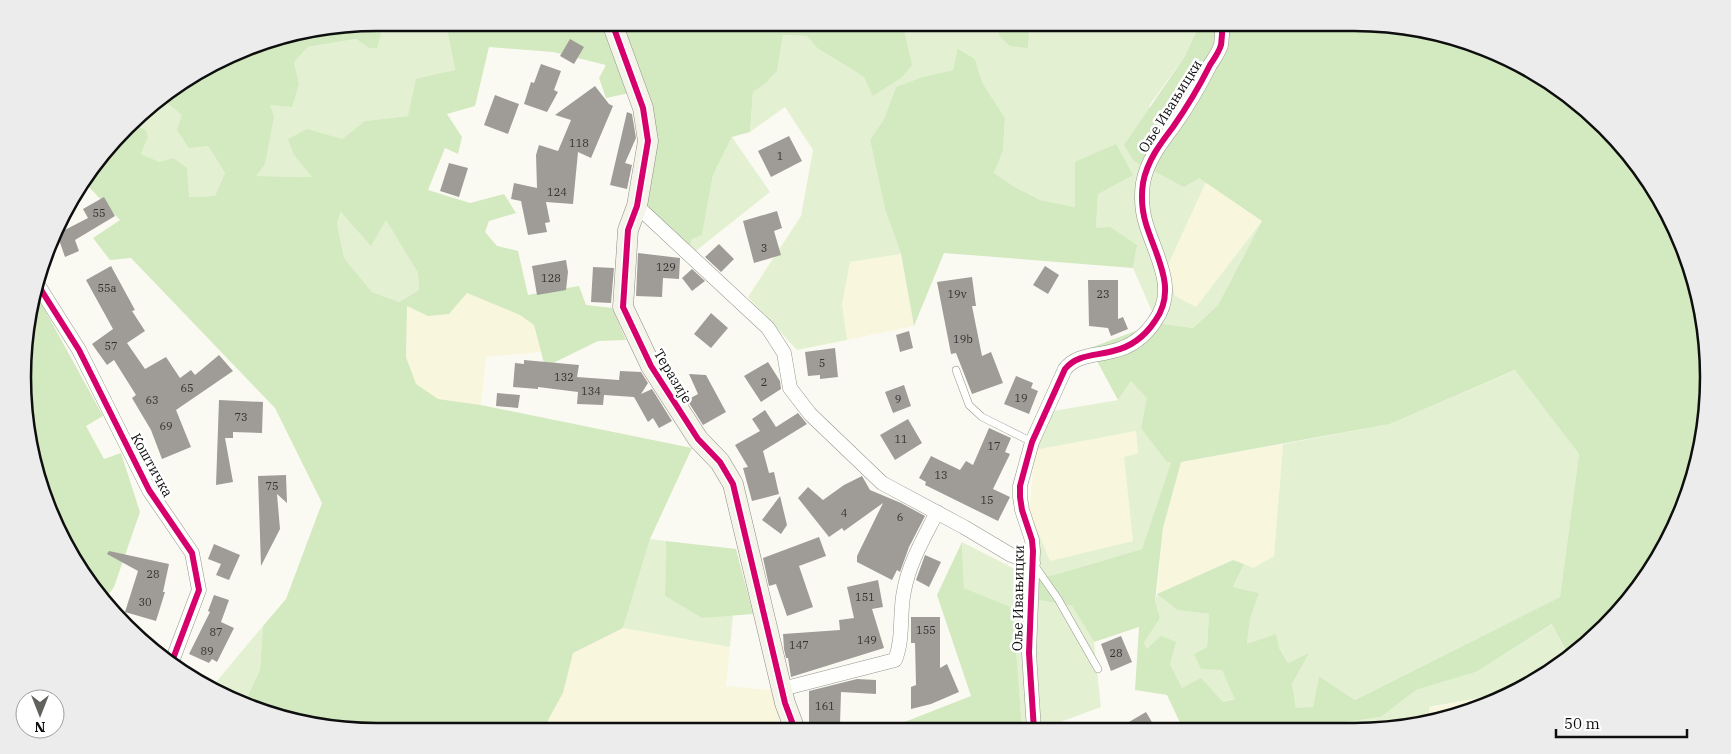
<svg xmlns="http://www.w3.org/2000/svg" width="1731" height="754" font-family="'IBM Plex Serif',serif">
	<rect width="100%" height="100%" fill="#fbfaf2"/>
	<path fill="#f8f7de" d="M1206,182L1262,221L1196,307L1175,296L1167,267Z
		M901,254L914,326L847,340L842,304L850,262Z
		M467,293L520,315L534,325L541,352L486,357L481,405L438,399L416,385L406,357L407,305L428,316Z
		M1136,431L1138,453L1124,457L1133,541L1050,562L1029,510L1035,450Z
		M1283,444L1274,556L1253,568L1232,560L1157,594L1163,528L1181,462Z
		M623,628L730,647L726,686L771,690L786,730L550,731L548,720L563,693L573,653Z
		M1511,692L1490,704L1429,721L1428,708Z"/>
	<path fill="#e3f1d2" d="M379,23H438L448,34L455,71L408,116L365,121L342,139L294,155L313,177L255,176L265,164L270,105L299,84L294,62L308,47L356,39L369,48L381,34Z
		M904,23H982L996,26L1000,37L1028,48L1030,23H1200L1185,56L1149,106L1199,178L1206,182L1167,267L1175,296L1196,307L1262,221L1218,305L1193,328L1157,323L1133,268L1137,245L1096,228L1098,194L1117,145L1075,207L1040,200L1013,186L994,173L1003,151L1005,118L982,82L975,59L959,48L953,70L922,77L896,87L884,119L870,140L885,209L901,254L850,262L842,304L847,340L797,350L748,297L801,216L813,150L785,107L750,132L753,92L765,84L777,71L783,35L807,36L817,48L864,77L904,30Z
		M161,98L183,115L208,146L225,173L215,196L189,197L160,162L141,154L148,137L146,130L133,123L143,110Z
		M732,137L770,192L687,258L692,239L702,235L713,175Z
		M342,211L386,219L418,273L419,290L399,302L372,292L344,258L337,224Z
		M1516,370L1579,454L1560,597L1355,700L1319,676L1313,708H1296L1292,684L1308,654L1288,663L1279,648L1247,644L1250,619L1259,593L1233,587L1244,564L1253,568L1274,556L1283,444L1390,424Z
		M1131,381L1148,398L1171,462L1142,549L1054,575L1038,577L1029,510L1050,561L1133,541L1124,457L1138,453L1136,431L1035,450L1047,412L1118,400Z
		M650,539L666,541L665,596L702,618L733,614L730,647L623,628Z
		M962,542L1013,568L1039,600L1072,606L1094,642L1101,707L1039,730H1022L1013,609L964,588Z
		M1157,594L1177,610L1209,614L1207,647L1194,654L1222,670L1236,698L1223,702L1182,689L1170,664L1147,650L1144,643L1160,618L1155,601Z
		M1553,624L1569,658L1511,692L1429,707V721L1401,728L1297,729L1381,717L1416,690L1476,672Z
		M263,626L260,670L244,704L200,684L190,677V673L216,682Z"/>
	<path fill="#d3e9c0" fill-rule="evenodd" d="M377,23H379L381,34L377,48H369L356,39L308,47L294,62L299,84L292,107L270,105L274,117L265,164L256,176L312,177L294,155L288,139L307,129L342,139L365,121L408,116L416,79L455,70L448,34L438,23H904V30L912,65L902,77L873,96L864,77L817,48L807,36L783,35L777,71L765,84L753,92L750,132L732,137L713,175L702,235L692,239L687,258L641,219L652,145L630,93L606,98L599,78L606,65L553,52L489,47L475,106L447,114L462,137L458,154L445,148L428,190L470,203L504,194L516,213L489,221L485,232L497,246L518,251L528,295L579,286L586,305L612,308L626,340L598,341L545,367L534,325L520,315L467,293L449,314L428,316L407,306L406,357L416,384L438,399L481,405L692,448L650,539L623,628L573,653L563,693L548,720L550,731H377L263,713L244,704L260,670L263,626L286,599L322,503L275,408L131,258L110,260L93,238L120,220L89,187L86,180L133,123L146,130L148,137L141,154L160,162L173,158L187,168L189,197L215,196L225,173L208,146L189,148L177,130L182,115L161,98L200,70L263,41ZM341,212L371,246L386,220L418,273L419,290L399,302L372,292L344,258L337,224Z
		M982,23H1030L1028,48L1010,46L1000,37L996,26Z
		M1200,23H1354L1468,41L1531,70L1588,111L1635,161L1672,220L1696,286L1708,354L1705,424L1690,491L1635,593L1570,658L1552,624L1476,672L1416,690L1381,717L1297,729H1183L1167,695L1135,690L1139,627L1094,642L1072,606L1039,600L1038,577L1054,575L1142,549L1171,462H1167L1141,428L1147,398L1131,381L1118,400L1090,348L1157,323L1193,328L1218,305L1262,221L1199,178L1184,187L1134,161L1124,145L1185,56ZM1515,370L1579,454L1560,597L1355,700L1319,676L1313,707L1296,708L1292,684L1309,653L1288,663L1279,648L1276,634L1247,644L1250,619L1259,593L1233,587L1244,564L1233,560L1157,594L1177,610L1209,614L1207,647L1194,654L1201,669L1222,670L1235,699L1223,702L1201,678L1182,688L1170,664L1176,642L1161,636L1147,649L1144,643L1160,618L1155,601L1163,528L1181,462L1390,424Z
		M958,48L975,59L982,82L1005,118L1003,151L994,173L1013,186L1040,200L1075,207V162L1116,144L1133,175L1098,194L1096,228L1110,227L1137,245L1133,268L944,253L914,326L901,254L885,209L870,140L884,119L896,87L922,77L953,70Z
		M35,292L103,416L86,426L104,459L121,453L140,512L114,587L106,598L70,554L41,491L26,424L29,308Z
		M666,541L736,549L753,614L702,618L665,596Z
		M962,542L964,588L1013,608L1022,730H884L971,696L937,595Z"/>
	<path fill="#9f9c98" d="M570,39L584,47L574,64L560,56Z
		M541,64L561,71L554,90L558,92L547,112L524,104L531,82L534,83Z
		M595,86L609,104L613,106L591,158L578,152L573,204L546,202L550,222L545,223L547,232L528,235L521,201L511,199L514,183L537,188L536,155L539,145L558,151L571,120L555,115Z
		M495,95L519,104L508,134L484,125Z
		M627,112L632,114L636,138L625,163L632,165L627,189L610,185Z
		M789,136L802,161L771,177L758,151Z
		M449,163L468,168L459,197L440,191Z
		M104,197L115,216L75,240L79,251L65,257L57,234L88,218L83,209Z
		M777,211L782,228L774,231L781,255L754,263L743,221Z
		M719,244L734,259L721,272L705,257Z
		M638,253L680,258L679,279L663,278L662,297L636,296Z
		M566,260L568,272L566,290L537,295L532,266Z
		M111,266L135,310L132,311L145,331L127,343L145,369L166,357L180,378L191,370L195,375L219,355L233,371L176,410L191,447L162,459L151,430L132,398L136,395L114,360L107,365L92,344L113,329L86,280Z
		M1045,266L1059,275L1048,294L1033,285Z
		M593,267L614,268L611,303L591,302Z
		M692,269L705,281L692,291L682,278Z
		M972,277L976,306H972L982,356L991,352L1003,383L972,394L956,353L951,354L937,282Z
		M1088,280H1118V319L1123,317L1128,329L1111,336L1108,328L1089,326Z
		M711,313L728,328L711,348L694,334Z
		M909,331L913,348L900,352L896,335Z
		M835,348L838,377L820,379V375L808,376L805,352Z
		M524,360L579,365L577,377L619,380L620,371L641,372L648,383L641,394L652,389L672,421L659,428L653,418L648,422L634,397L604,395L603,405L577,404L578,392L538,387V389L513,387L515,363L524,364Z
		M768,362L780,381L781,389L761,402L744,376Z
		M689,374L706,375L726,412L703,425L687,400L698,394Z
		M1016,376L1033,383L1031,388L1038,391L1029,414L1004,404Z
		M904,385L911,406L893,413L885,392Z
		M497,393L520,395L518,408L496,406Z
		M219,400L263,402L262,433L233,432V438H225L233,482L216,485Z
		M765,410L776,427L798,413L807,424L763,451L769,473L774,472L779,494L752,501L743,468L748,467L735,445L760,431L752,419Z
		M908,419L922,443L895,460L880,435Z
		M989,428L1011,438L1005,452L1010,454L993,489L1010,497L998,521L925,485L926,482L919,478L931,456L960,470L966,461L973,465Z
		M286,475L287,503L277,494L280,529L261,566L258,476Z
		M862,476L870,490L901,503L925,516L909,547L900,572L897,570L892,580L857,562V556L883,503L844,531L842,528L829,537L798,498L808,487L823,500L844,485Z
		M780,496L787,525L781,534L762,520Z
		M819,537L826,556L799,566L813,607L787,616L776,584L769,586L763,558Z
		M214,544L240,555L229,580L216,575L221,564L208,559Z
		M109,551L169,564L163,592H165L156,621L125,612L138,571L107,554Z
		M925,555L941,562L929,587L916,580Z
		M878,580L883,607L872,609L884,648L791,677L788,658H786L784,649L783,634L840,630L839,620L854,618L847,587Z
		M214,595L229,600L221,622L234,628L217,662L212,659L209,663L189,654L210,612L208,611Z
		M911,617H940V668L947,664L959,692L931,704L911,709V687L916,685L915,643H911Z
		M1121,636L1132,662L1111,671L1101,644Z
		M857,679L876,680V694L841,692L840,724L809,723V691Z
		M1146,712L1156,729H1117Z"/>
	<g fill="none" stroke-linecap="round" stroke-linejoin="round">
		<defs>
			<path id="lane" d="M956,370L969,405L982,417L1032,442
				M1035,566L1058,599L1098,669"/>
			<path id="street" d="M637,206L768,328L784,353L790,388L810,414L882,483L964,527L1011,555L1033,563
				M38,285L79,350L149,490L192,553L199,590L171,664
				M782,689L895,660C904,638 899,614 904,591C909,563 924,538 937,512
				M1034,730L1029,653L1033,551L1032,540L1022,510L1020,497V486L1032,442L1065,369C1077,354 1096,356 1113,351C1131,347 1145,336 1155,321C1178,289 1156,257 1146,224C1142,211 1141,197 1143,183C1147,161 1160,144 1173,127C1187,107 1199,87 1210,65C1214,59 1219,52 1221,45C1222,38 1222,30 1223,23"/>
			<path id="secondary" d="M612,23L643,108L648,141L637,206L628,230L623,307L651,366L698,439L720,462L733,484L785,703L795,730"/>
		</defs>
		<use href="#lane" stroke="#959491" stroke-width="8"/>
		<use href="#street" stroke="#959491" stroke-width="15"/>
		<use href="#secondary" stroke="#8b8b87" stroke-width="21"/>
		<use href="#lane" stroke="#fefefd" stroke-width="7"/>
		<use href="#street" stroke="#fefefd" stroke-width="14"/>
		<use href="#secondary" stroke="#f5f4ea" stroke-width="20"/>
		<defs>
			<path id="cycleway" d="M612,23L643,108L648,141L637,206L628,230L623,307L651,366L698,439L720,462L733,484L785,703L795,730
				M38,285L79,350L149,490L192,553L199,590L171,664
				M1034,730L1029,653L1033,551L1032,540L1022,510L1020,497V486L1032,442L1065,369C1077,354 1096,356 1113,351C1131,347 1145,336 1155,321C1178,289 1156,257 1146,224C1142,211 1141,197 1143,183C1147,161 1160,144 1173,127C1187,107 1199,87 1210,65C1214,59 1219,52 1221,45C1222,38 1222,30 1223,23"/>
		</defs>
		<use href="#cycleway" stroke="#fff" stroke-width="9"/>
		<use href="#cycleway" stroke="#d6006c" stroke-width="6"/>
	</g>
	<g text-anchor="middle" stroke-width="5" stroke-linejoin="round" paint-order="stroke">
		<g font-size="11" fill="#323230">
			<text x="579" y="147">118</text>
			<text x="780" y="160">1</text>
			<text x="557" y="196">124</text>
			<text x="99" y="217">55</text>
			<text x="764" y="252">3</text>
			<text x="666" y="271">129</text>
			<text x="551" y="282">128</text>
			<text x="107" y="292">55a</text>
			<text x="957" y="298">19v</text>
			<text x="1103" y="298">23</text>
			<text x="963" y="343">19b</text>
			<text x="111" y="350">57</text>
			<text x="822" y="367">5</text>
			<text x="564" y="381">132</text>
			<text x="764" y="386">2</text>
			<text x="187" y="392">65</text>
			<text x="591" y="395">134</text>
			<text x="1021" y="402">19</text>
			<text x="898" y="403">9</text>
			<text x="152" y="404">63</text>
			<text x="241" y="421">73</text>
			<text x="166" y="430">69</text>
			<text x="901" y="443">11</text>
			<text x="994" y="450">17</text>
			<text x="941" y="479">13</text>
			<text x="272" y="490">75</text>
			<text x="987" y="504">15</text>
			<text x="844" y="517">4</text>
			<text x="900" y="521">6</text>
			<text x="153" y="578">28</text>
			<text x="865" y="601">151</text>
			<text x="145" y="606">30</text>
			<text x="926" y="634">155</text>
			<text x="216" y="636">87</text>
			<text x="867" y="644">149</text>
			<text x="799" y="649">147</text>
			<text x="207" y="655">89</text>
			<text x="1116" y="657">28</text>
			<text x="825" y="710">161</text>
		</g>
		<g font-size="14" fill="#0e0e0e" stroke="#fff">
			<text transform="translate(1170 106) rotate(-58)" y="5">Оље Ивањицки</text>
			<text transform="translate(673 376) rotate(59)" y="5">Теразије</text>
			<text transform="translate(152 465) rotate(61)" y="5">Коштичка</text>
			<text transform="translate(1018 598) rotate(-89)" y="5">Оље Ивањицки</text>
		</g>
	</g>
	<path d="M0 0H1731V754H0ZM377 31H1354A346 346 0 0 1 1700 377V377A346 346 0 0 1 1354 723H377A346 346 0 0 1 31 377V377A346 346 0 0 1 377 31Z" fill="#ececec" fill-rule="evenodd"/>
	<path fill="none" stroke="#0e0e0e" stroke-width="2.5" d="M377 31H1354A346 346 0 0 1 1700 377V377A346 346 0 0 1 1354 723H377A346 346 0 0 1 31 377V377A346 346 0 0 1 377 31Z"/>
	<g transform="translate(40 714) rotate(180)"><circle r="24" fill="#ffffff" stroke="#9f9f9f"/>
	<path d="M0-4L9 19L0 12L-9 19Z" fill="#61615e"/>
	<text y="-8" font-size="14" font-weight="bold" text-anchor="middle" fill="#0e0e0e">N</text>
	</g>
	<path d="M1556 729v8h131v-8" fill="none" stroke="#0e0e0e" stroke-width="2.5"/>
	<text x="1564" y="729" font-size="15" fill="#0e0e0e" stroke="#ffffff" stroke-width="4" paint-order="stroke">50 m</text>
</svg>
